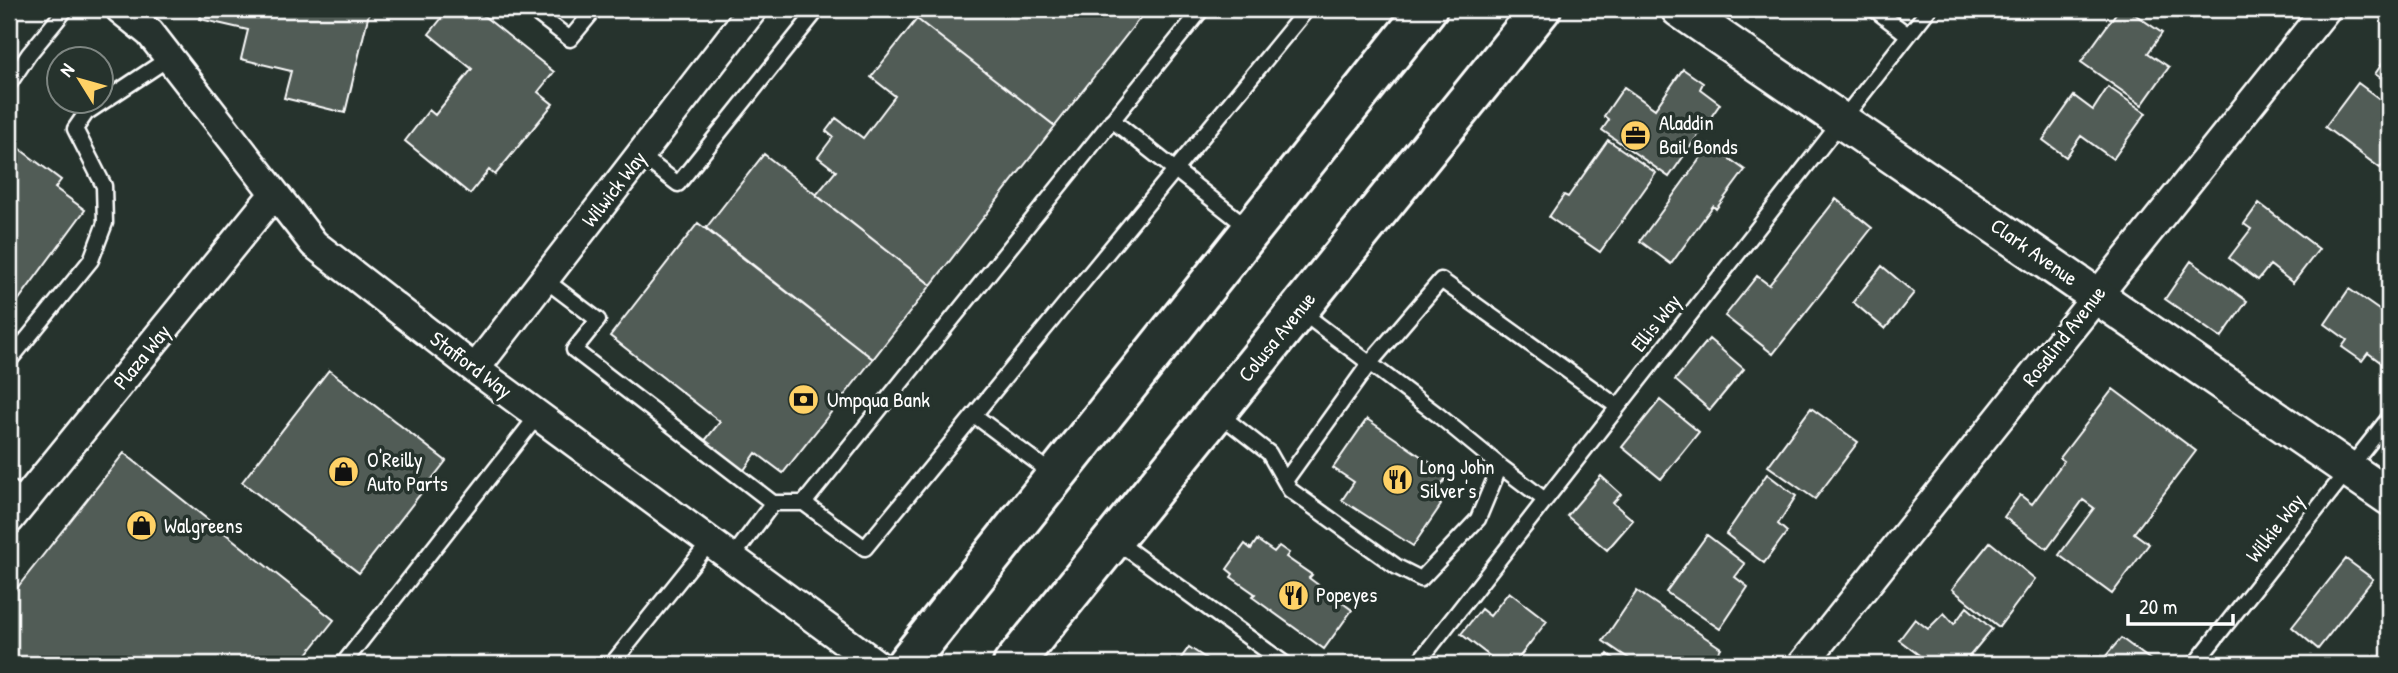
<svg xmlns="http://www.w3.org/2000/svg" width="2398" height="673" font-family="'Patrick Hand',sans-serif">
	<rect width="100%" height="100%" fill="#26332d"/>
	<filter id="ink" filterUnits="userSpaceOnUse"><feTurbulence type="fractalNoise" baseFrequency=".0143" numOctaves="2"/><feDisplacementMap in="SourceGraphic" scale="14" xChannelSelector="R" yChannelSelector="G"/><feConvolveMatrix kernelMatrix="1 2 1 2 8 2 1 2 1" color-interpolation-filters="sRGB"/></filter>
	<g filter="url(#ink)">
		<path fill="#515c57" stroke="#fff" stroke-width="2" d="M203,9H370L345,113L284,98L291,71L241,59L248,30L200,19Z
			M449,9H475L554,72L538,92L553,104L495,175L489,170L470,194L405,141L429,110L435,115L472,69L429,34Z
			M910,9H1147L1055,126L908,12Z
			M2119,9H2127L2162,33L2148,53L2169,67L2142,105L2081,62Z
			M917,19L1055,126L931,285L816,195L836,171L818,157L833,137L826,131L836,118L863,138L895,96L871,77Z
			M2389,54V83L2375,74Z
			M1683,69L1703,83L1700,89L1720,104L1669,177L1602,130L1609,120L1604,116L1624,87L1655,109Z
			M2358,83L2389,106V156L2380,168L2325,127Z
			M2108,87L2146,113L2113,159L2081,136L2066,157L2043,140L2074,96L2093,110Z
			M1608,140L1656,173L1600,252L1549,217L1564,195L1568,197Z
			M9,141L61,180L55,188L85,210L9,313Z
			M1710,145L1745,170L1716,209L1713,206L1671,264L1640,241Z
			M764,154L931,285L873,359L706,228Z
			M1836,199L1872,228L1773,354L1725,316L1757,276L1769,285Z
			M2259,203L2319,249L2293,283L2270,265L2258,280L2229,258L2251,229L2244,224Z
			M698,223L873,359L783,473L756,453L742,473L703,443L720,422L610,336Z
			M2191,261L2247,301L2221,338L2165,299Z
			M1882,266L1914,293L1885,329L1853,302Z
			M2349,289L2389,317V355L2383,364L2368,353L2362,361L2342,347L2347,340L2325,324Z
			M1709,339L1744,369L1710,410L1675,380Z
			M329,370L446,461L359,573L242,482Z
			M2113,389L2196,451L2134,533L2149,544L2112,594L2059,555L2094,508L2083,500L2047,549L2004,517L2020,495L2032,504L2064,461L2060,458Z
			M1660,400L1699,432L1661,479L1622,447Z
			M1811,408L1858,442L1815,499L1768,466Z
			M1367,419L1448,475L1432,498L1441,505L1413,546L1342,500L1354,482L1333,468Z
			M124,453L334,620L299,664H9V598Z
			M1767,474L1796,496L1778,524L1787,532L1764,563L1726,534Z
			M1601,476L1621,494L1613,503L1633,520L1607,550L1567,516Z
			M1707,535L1745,564L1735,577L1748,587L1720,629L1666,592Z
			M1257,540L1274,552L1279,546L1289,553L1286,557L1312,575L1309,578L1352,610L1324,649L1252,597L1255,594L1231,577L1233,574L1227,569L1245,544L1251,549Z
			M1990,542L2035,579L1999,627L1952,589Z
			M2346,559L2373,579L2318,649L2292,627Z
			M1637,591L1721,648L1710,664H1637L1603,641Z
			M1509,592L1547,621L1514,664H1500L1461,634L1481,609L1490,616Z
			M1967,607L1992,629L1963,664H1931L1899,640L1915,619L1928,629L1944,613L1954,624Z
			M2121,638L2156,664H2099Z
			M1189,647L1214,664H1177Z
			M1608,654L1621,664H1601Z"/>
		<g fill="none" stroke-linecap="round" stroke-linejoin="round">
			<defs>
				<path id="service" d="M531,9L570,39L595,9
					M1874,9L1908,35
					M9,84L29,54L66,9
					M1112,120L1251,230
					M640,155L678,184L818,9
					M544,279L598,320L574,350L773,503
					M9,361L91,260L105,223L104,186L75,129L86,113L169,58
					M1218,413L1269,453L1290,490L1397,567L1421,579L1478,519L1500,466L1438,415L1299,310
					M974,415L1054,475
					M1500,466L1545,500
					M1285,481L1369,364L1441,280L1618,407
					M9,487L26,499
					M804,503L1202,9
					M1115,540L1285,664
					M732,558L773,503H804L865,548L1307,9
					M343,664L538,415
					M612,664L710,542
					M1417,664L1929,9
					M2195,664L2389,418"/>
				<path id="minor" d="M120,9L150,33L314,244L475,369L876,664
					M475,369L753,9
					M9,520L274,194
					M1803,664L2326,9"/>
				<path id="tertiary" d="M1679,9L2389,497"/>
				<path id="trunk" d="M906,664L1427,9
					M1013,664L1541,9"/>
			</defs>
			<use href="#service" stroke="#fff" stroke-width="19"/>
			<use href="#minor" stroke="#fff" stroke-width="33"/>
			<use href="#tertiary" stroke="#fff" stroke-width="40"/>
			<use href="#trunk" stroke="#fff" stroke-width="44"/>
			<use href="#service" stroke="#26332d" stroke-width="14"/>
			<use href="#minor" stroke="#26332d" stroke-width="28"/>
			<use href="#tertiary" stroke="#26332d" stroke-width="35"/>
			<use href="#trunk" stroke="#26332d" stroke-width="38"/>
		</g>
	</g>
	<defs>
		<symbol id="office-disc" viewBox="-11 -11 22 22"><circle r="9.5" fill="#ffd166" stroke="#26332d"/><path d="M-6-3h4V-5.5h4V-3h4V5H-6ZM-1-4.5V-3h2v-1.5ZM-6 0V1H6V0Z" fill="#111"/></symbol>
		<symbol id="bank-disc" viewBox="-11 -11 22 22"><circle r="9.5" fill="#ffd166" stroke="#26332d"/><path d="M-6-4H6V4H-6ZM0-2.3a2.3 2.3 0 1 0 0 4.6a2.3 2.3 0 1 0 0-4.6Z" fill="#111"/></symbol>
		<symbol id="shop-disc" viewBox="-11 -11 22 22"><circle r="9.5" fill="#ffd166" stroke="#26332d"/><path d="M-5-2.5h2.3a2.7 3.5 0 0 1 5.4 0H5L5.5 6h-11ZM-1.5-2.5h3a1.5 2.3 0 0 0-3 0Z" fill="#111"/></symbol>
		<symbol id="restaurant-disc" viewBox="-11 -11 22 22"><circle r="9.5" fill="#ffd166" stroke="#26332d"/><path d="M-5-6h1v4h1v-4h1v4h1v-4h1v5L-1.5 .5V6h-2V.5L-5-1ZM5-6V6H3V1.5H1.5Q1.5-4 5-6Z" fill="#111"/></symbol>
	</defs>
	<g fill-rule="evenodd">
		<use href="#office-disc" x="1618" y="118" width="35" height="35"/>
		<use href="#bank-disc" x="786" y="382" width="35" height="35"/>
		<use href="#shop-disc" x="326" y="454" width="35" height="35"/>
		<use href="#restaurant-disc" x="1380" y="462" width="35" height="35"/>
		<use href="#shop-disc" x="124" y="508" width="35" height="35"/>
		<use href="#restaurant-disc" x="1276" y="578" width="35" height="35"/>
	</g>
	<g text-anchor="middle" stroke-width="7" stroke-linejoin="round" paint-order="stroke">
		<g font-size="21" fill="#fff" stroke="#26332d" text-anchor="start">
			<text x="1659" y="130">Aladdin<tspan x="1659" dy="24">Bail Bonds</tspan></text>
			<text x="827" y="407">Umpqua Bank</text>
			<text x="367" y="467">O'Reilly<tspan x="367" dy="24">Auto Parts</tspan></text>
			<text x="1420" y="474">Long John<tspan x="1420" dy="24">Silver's</tspan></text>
			<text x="164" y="533">Walgreens</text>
			<text x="1316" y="602">Popeyes</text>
		</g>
		<g font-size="21" fill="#fff" stroke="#26332d">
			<text transform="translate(614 189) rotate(-52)" y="7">Wilwick Way</text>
			<text transform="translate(2034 252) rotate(35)" y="7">Clark Avenue</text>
			<text transform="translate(1656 323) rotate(-52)" y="7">Ellis Way</text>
			<text transform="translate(2064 336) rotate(-52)" y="7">Rosalind Avenue</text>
			<text transform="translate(1277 337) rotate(-51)" y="7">Colusa Avenue</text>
			<text transform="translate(142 357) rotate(-51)" y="7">Plaza Way</text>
			<text transform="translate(471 365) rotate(37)" y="7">Stafford Way</text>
			<text transform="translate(2275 528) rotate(-52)" y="7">Wilkie Way</text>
		</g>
	</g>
	<rect width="2398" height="673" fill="none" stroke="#26332d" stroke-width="35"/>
	<rect x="18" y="18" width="2363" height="638" fill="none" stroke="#fff" stroke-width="2.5" filter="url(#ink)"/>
	<g transform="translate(80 80) rotate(307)"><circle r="33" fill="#26332d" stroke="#7d8581" stroke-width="2"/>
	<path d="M0-5L12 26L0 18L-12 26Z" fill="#ffd166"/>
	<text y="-10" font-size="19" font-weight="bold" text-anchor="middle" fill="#ffffff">N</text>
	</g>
	<path d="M2128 614v10h105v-10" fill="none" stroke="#ffffff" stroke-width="3.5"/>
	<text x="2139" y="614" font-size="21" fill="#ffffff" stroke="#26332d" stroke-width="5" paint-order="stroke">20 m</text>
</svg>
